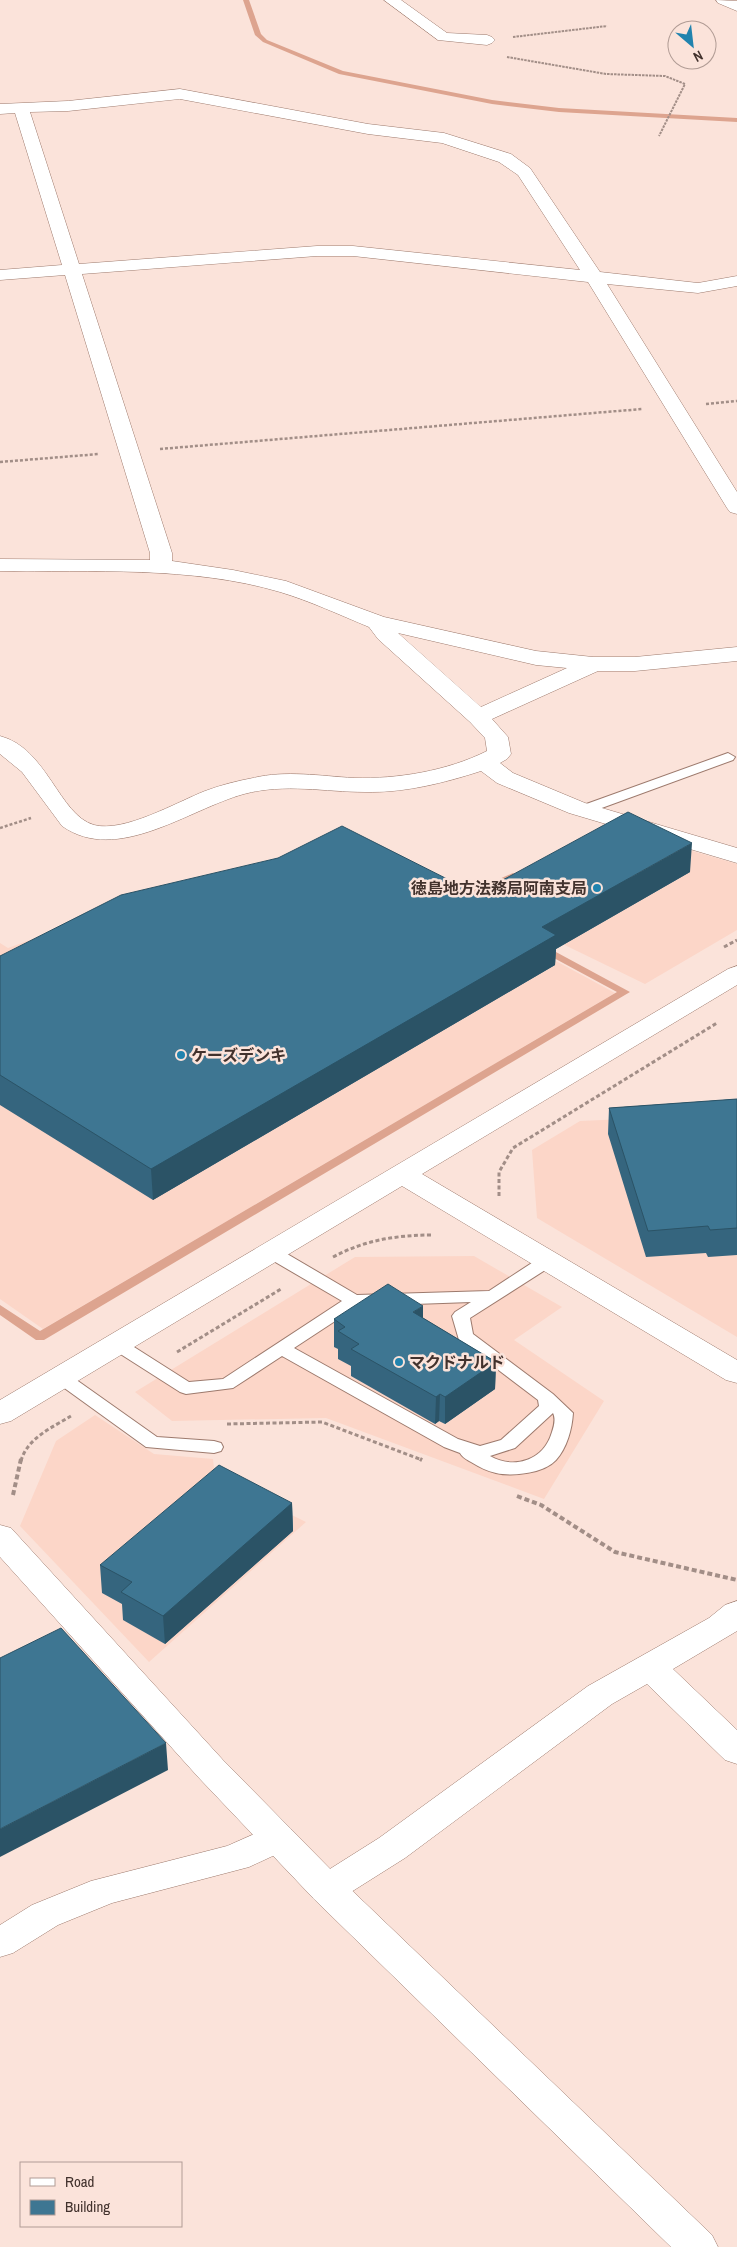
<svg xmlns="http://www.w3.org/2000/svg" width="737" height="2247" font-family="'Archivo Narrow','Noto Sans JP',sans-serif">
	<rect width="100%" height="100%" fill="#fbe3da"/>
	<path fill="#fcd6c8" d="M630,833L737,864V930L645,984L472,900Z
		M449,903L615,993L43,1329L0,1299V943L8,948L41,936Z
		M737,1114V1337L537,1218L532,1150L580,1121Z
		M474,1256L562,1307L514,1340L604,1401L544,1499L326,1418L172,1421L135,1392L355,1257Z
		M95,1415L154,1454L213,1459L215,1477L306,1522L149,1662L20,1526L56,1441Z"/>
	<g fill="none" stroke-linecap="round" stroke-linejoin="round">
		<path fill="#dda48f" fill-rule="evenodd" d="M243,0H249L261,34L267,40L343,71L492,100L559,108L737,118V122L559,112L492,104L339,74L263,42L255,35Z
			M513,873L518,876L517,878L465,900L461,901L456,898Z
			M543,945L630,992L44,1340H36L0,1315V1305L40,1331L617,992L539,950L538,948Z"/>
		<defs>
			<path id="lane" d="M728,753L735,757L733,760L588,813L583,814L576,810L578,807Z
				M271,1247L277,1248L357,1295L489,1291L541,1257H553L556,1261L553,1265L470,1318L473,1334L553,1394L573,1413C572,1429 567,1448 556,1460C544,1473 513,1477 496,1473C487,1471 479,1467 471,1462C466,1459 463,1458 460,1453L444,1447L282,1356L233,1388L186,1394L180,1392L111,1348L108,1344L111,1340L117,1338L123,1340L189,1382L223,1379L342,1301L265,1256L262,1252L265,1248ZM471,1302L455,1312L452,1316L459,1340L538,1400L539,1406L501,1440L480,1446L458,1439L294,1348L358,1306ZM553,1413C556,1419 554,1426 552,1432C544,1460 515,1470 490,1456L515,1448Z
				M62,1372L68,1374L157,1437L214,1441L221,1443L223,1447L221,1451L214,1453L146,1447L56,1382L53,1378L56,1374Z"/>
			<path id="street" d="M384,0H401L447,33L487,35L492,37L495,40L492,43L487,45L438,40Z
				M180,89L368,124L444,133L511,154L530,168L600,272L698,283L737,276V286L698,293L607,284L737,492V514L730,512L727,508L588,282L353,256H317L82,274L172,553V561L233,570L286,581L384,617L536,651L593,657H635L737,647V661L635,671H598L492,719L508,737L511,754L507,759L500,763L513,773L585,803L737,848V863L569,813L497,783L481,771C444,783 404,793 365,792C325,792 285,783 244,794C189,809 117,865 62,826L22,772L0,754V736C47,748 59,815 94,825C124,833 177,802 205,791C221,785 237,781 253,778C286,770 320,776 354,778C398,779 447,771 487,751L485,738L470,722L378,639L369,627C340,615 310,601 280,592C193,566 90,572 0,571V559L150,560V553L65,275L0,280V270L62,265L15,113L0,114V104L68,101ZM180,99L368,134L442,143L499,162L518,175L580,270L353,246H317L79,264L30,112L68,111ZM398,633L536,665L567,668L481,707Z
				M737,1601V1631L673,1669L737,1730V1764L725,1760L647,1684L612,1704L405,1858L340,1899L327,1903L314,1899L309,1889L314,1879L379,1838L588,1686L709,1618L725,1605Z
				M277,1824L290,1828L295,1838L290,1848L249,1867L112,1903L58,1925L13,1953L0,1957V1925L32,1905L91,1881L227,1846Z"/>
			<path id="secondary" d="M716,0L737,1V11L718,3Z
				M737,966V985L422,1174L737,1360V1383L726,1380L402,1186L11,1421L0,1424V1400L728,969Z
				M0,1525L11,1528L223,1760L340,1879L712,2235L718,2247H671L314,1899L199,1778L0,1557Z"/>
		</defs>
		<use href="#lane" stroke="#9d7a6d" stroke-width="2"/>
		<use href="#street" stroke="#9d7a6d" stroke-width="1"/>
		<use href="#secondary" stroke="#9d7a6d" stroke-width="1"/>
		<path stroke="#a28e87" stroke-width="2" stroke-dasharray="2.5 1" stroke-linecap="butt" d="M513,37L607,26
			M507,57L606,74L665,76L685,84L659,136"/>
		<path stroke="#a28e87" stroke-width="2.5" stroke-dasharray="3 2" stroke-linecap="butt" d="M706,404L737,401
			M160,449L642,409
			M0,462L99,454
			M0,828L31,818"/>
		<path stroke="#a28e87" stroke-width="3" stroke-dasharray="4 2.5" stroke-linecap="butt" d="M724,947L737,940
			M499,1196V1172L513,1148L717,1023
			M333,1257C365,1240 397,1235 433,1235
			M177,1352L281,1289
			M227,1424L322,1422L422,1460
			M21,1461C27,1438 53,1427 71,1416"/>
		<path stroke="#a28e87" stroke-width="4" stroke-dasharray="5 3" stroke-linecap="butt" d="M420,1459L422,1460
			M13,1495L21,1459
			M517,1496L541,1505L615,1552L737,1580"/>
		<use href="#lane" fill="#fff" fill-rule="evenodd"/>
		<use href="#street" fill="#fff" fill-rule="evenodd"/>
		<use href="#secondary" fill="#fff" fill-rule="evenodd"/>
	</g>
	<path fill="#35657e" d="M278,858L477,894L690,872L556,949L555,965L153,1200L0,1105V956Z
		M737,1099V1255L708,1257L706,1253L646,1257L608,1134L609,1108Z
		M423,1318L496,1362L495,1389L445,1424L439,1421L435,1424L351,1376V1366L338,1359V1349L334,1347V1319Z
		M292,1503L293,1531L165,1644L123,1620L122,1604L102,1593L100,1565Z"/>
	<path fill="#2b5366" d="M692,843L690,872L556,949L555,965L153,1200L151,1169L542,927Z
		M423,1306V1333L413,1312Z
		M496,1362L495,1389L445,1424V1397Z
		M440,1394L439,1421L435,1424L436,1397Z
		M292,1503L293,1531L165,1644L163,1616Z
		M166,1743L168,1770L0,1857V1829Z"/>
	<path fill="#3e7692" stroke="#2b5366" d="M628,812L692,843L542,927L556,935L151,1169L0,1075V956L121,895L278,858L342,826L477,894Z
		M737,1099V1228L710,1230L708,1226L648,1231L609,1108Z
		M388,1284L423,1306L413,1312L496,1362L445,1397L440,1394L436,1397L351,1349L359,1344L338,1331L345,1327L334,1319Z
		M219,1465L292,1503L163,1616L121,1592L132,1582L100,1565Z
		M61,1628L166,1743L0,1829V1658Z"/>
	<g fill="#2183ae" stroke="#fbe3da" stroke-width="2">
		<circle cx="597" cy="888" r="5"/>
		<circle cx="181" cy="1055" r="5"/>
		<circle cx="399" cy="1362" r="5"/>
	</g>
	<g text-anchor="middle" stroke-width="5" stroke-linejoin="round" paint-order="stroke">
		<g font-size="16" font-weight="bold" fill="#42322d" stroke="#fbe3da" text-anchor="start">
			<text x="587" y="894" text-anchor="end">徳島地方法務局阿南支局</text>
			<text x="191" y="1061">ケーズデンキ</text>
			<text x="409" y="1368">マクドナルド</text>
		</g>
	</g>
	<rect x="20" y="2162" width="162" height="65" fill="#fbe3da" stroke="#b19c95"/>
	<rect x="30" y="2178" width="25" height="8" fill="#ffffff" stroke="#b19c95"/>
	<text x="65" y="2187" font-size="15" fill="#42322d">Road</text>
	<rect x="30" y="2200" width="25" height="15" fill="#3e7692" stroke="#b19c95"/>
	<text x="65" y="2212" font-size="15" fill="#42322d">Building</text>
	<g transform="translate(692 45) rotate(152)"><circle r="24" fill="#fbe3da" stroke="#b19c95"/>
	<path d="M0-4L9 19L0 12L-9 19Z" fill="#2183ae"/>
	<text y="-8" font-size="14" font-weight="bold" text-anchor="middle" fill="#42322d">N</text>
	</g>
</svg>
